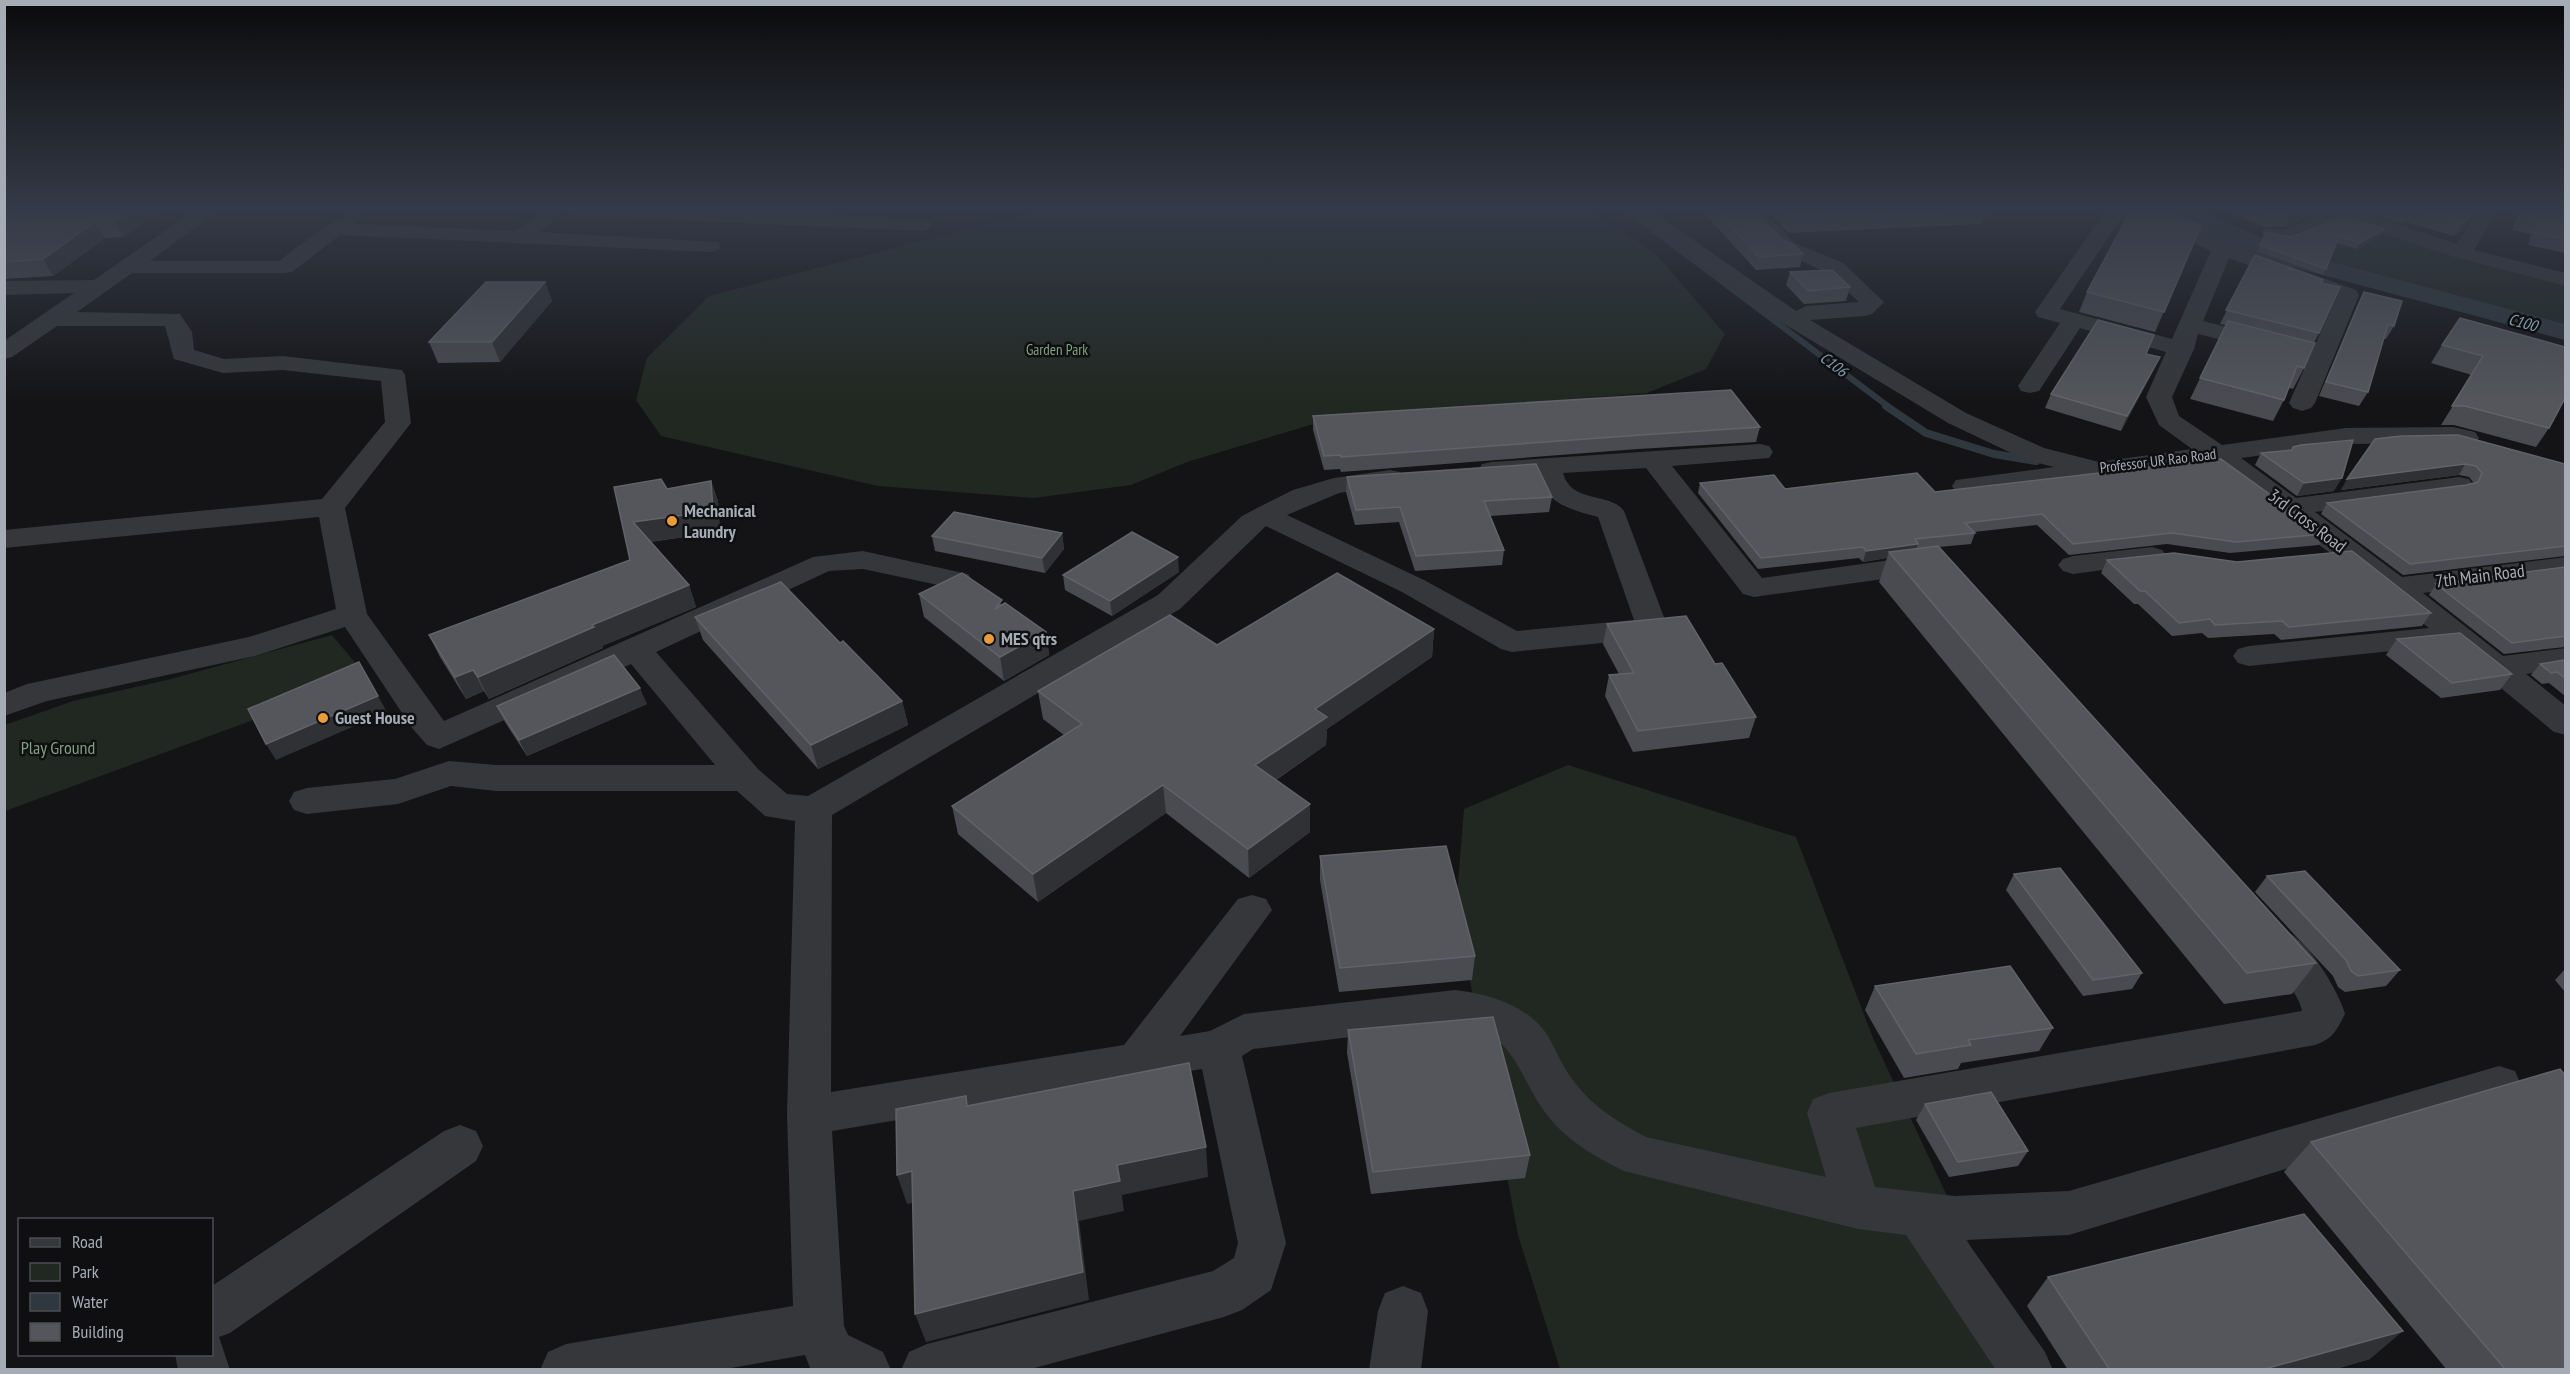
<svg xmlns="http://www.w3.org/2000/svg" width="2570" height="1374" font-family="'PT Sans Narrow',sans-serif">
	<rect width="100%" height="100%" fill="#141416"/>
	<path fill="#202821" d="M1042,210H1589L1654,252L1725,334L1706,369L1647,393L1327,420L1187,462L1131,485L1034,498L878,486L661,436L636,400L647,358L709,296Z
		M2363,225L2565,286V324L2288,250Z
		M332,635L368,678L5,811V725L73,701L167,680Z
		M1568,765L1796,837L1873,1038L2028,1369H1560L1518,1235L1456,907L1464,809Z"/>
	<path fill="#2e383e" d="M2147,210H2200L2288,250L2565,324V340L2240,253Z"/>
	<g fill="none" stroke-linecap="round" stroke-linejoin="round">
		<path stroke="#2e383e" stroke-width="6" d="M1627,210L1889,407"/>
		<path stroke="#2e383e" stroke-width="8" d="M1886,406L1926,433L1994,454L2036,461"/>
		<path fill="#35373a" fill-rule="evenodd" d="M195,210H219L150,261H279L327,225L351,212L358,214L361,218L356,224L516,231L542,210H565L540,232L718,242L721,246L718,250L711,252L340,235L292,272L284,273H132L77,312L180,314L192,332L194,350L224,359L283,356L402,370L405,375L411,423L345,508L367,614L444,721L813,557L863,551L968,574L972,580L968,586L957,589L863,569L829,571L656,652L758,769L787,794L808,796L1158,595L1242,516L1261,506L1293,490L1334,478L1390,470L1400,472L1404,478L1400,484L1390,486L1339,493L1287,515L1424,580L1517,631L1634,620L1598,517C1571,510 1546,503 1536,475L1492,478L1482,476L1478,470L1482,464L1492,462L1760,444L1769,446L1773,452L1769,458L1672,466L1762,578L1926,555L1936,558L1941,564L1936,570L1926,573L1754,597L1743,594L1646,468L1563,473C1571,504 1611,492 1624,511L1668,628L1663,635L1652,638L1512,652L1501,649L1402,592L1266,526L1180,609L832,815L831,1092L1124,1045L1238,899L1252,895L1266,899L1272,910L1180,1036L1210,1031L1244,1014L1455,990C1489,994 1528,1005 1548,1036C1557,1052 1564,1070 1576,1084C1594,1108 1620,1123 1646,1137L1826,1177L1807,1113L1813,1099L1829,1093L2302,1011C2297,985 2267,968 2255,944L2261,933C2265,931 2271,928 2275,928C2301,927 2339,991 2345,1014C2336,1031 2334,1038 2315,1045L1856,1128L1875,1187L1955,1196L2069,1191L2499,1066L2515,1071L2521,1085L2515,1099L2499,1104L2069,1235L1966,1240L2045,1352L2053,1370H1996L1906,1235L1858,1229L1624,1171C1597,1158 1571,1143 1552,1121C1516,1080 1521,1033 1455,1024L1253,1049L1242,1056L1286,1243L1271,1290L1242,1310L1224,1317L1027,1370H901L909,1352L927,1344L1213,1271L1234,1258L1238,1243L1202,1069L832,1131L844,1326L848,1335L883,1352L891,1370H811L805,1355L719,1370H540L548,1352L566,1344L793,1306L787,1115L795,821L765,816L737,791H496L451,786L398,804L307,814L294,810L289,801L294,792L307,788L395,779L449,761L496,765H715L631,664L439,749L427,745L412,728L345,627L255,656L47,701L4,716V693L27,684L249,637L336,609L319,517L4,548V530L322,499L385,422L381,381L283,370L223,373L174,359L165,326H57L12,357L4,359V341L74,293L4,295V281L94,280Z
			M568,210H722L922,219L929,221L932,225L929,229L922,231L578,216Z
			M1627,210H1650L1796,311L1806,306L1859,302L1827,273L1781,251L1741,210H1763L1795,243L1843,263L1884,302L1872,314L1864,316L1810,320L1966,413L2044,448L2099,462L2192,449L2159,425L2146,397L2166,352L2080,328L2039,391L2030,393L2021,391L2018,386L2060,323L2038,317L2035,312L2106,210H2152L2230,244L2356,290L2359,295L2315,403L2311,408L2302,411L2293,408L2289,403L2336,298L2229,258L2203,321L2274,339L2278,344L2274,349L2266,351L2198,334L2194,349L2172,397L2179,416L2222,445L2346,428L2453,427L2475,432L2479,438L2475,444L2466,446L2453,443L2346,444L2241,458L2296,498L2459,477L2469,479L2473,485L2469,491L2459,493L2315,512L2402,577L2566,557V575L2423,593L2503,656L2566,648V668L2526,674L2566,706V735L2554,732L2449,645L2249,666L2238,663L2233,656L2238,649L2249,646L2429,628L2211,463L2099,478L2088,475L2077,480L1966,494L1956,492L1952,486L1956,480L2054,467L2026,460L1948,423L1776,319ZM2126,211L2128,214L2211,251L2172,339L2060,309Z
			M2322,210H2353L2457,244L2478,210H2498L2474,250L2566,273V286L2455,257L2341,220L2287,241L2264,237L2261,233L2264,229H2285L2324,213Z
			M2152,547L2162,550L2167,556L2162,562L2073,574L2063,571L2058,565L2063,559L2073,556Z
			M460,1125L476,1131L483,1146L476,1161L230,1333L219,1337L230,1370H178L175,1354H212V1286L444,1131Z
			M1403,1286L1421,1293L1428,1311L1421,1370H1369L1378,1311L1385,1293Z"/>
	</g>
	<path fill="#4a4b51" d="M4,210H162L124,237L105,238L53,276L4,279Z
		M1701,210H1753L1783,240L1803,254L1800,267L1756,270Z
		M1766,210H1984L1986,212L1981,224L1789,233Z
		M2226,210H2321V212L2285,227H2265Z
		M2361,210H2475L2464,229L2454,236L2406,222L2402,224Z
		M2519,210H2565V253L2528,245L2531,234L2512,230Z
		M2201,226L2155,332L2079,312L2087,292Z
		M2385,229L2381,235L2357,249L2337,243L2323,275L2257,251L2266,232L2291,237Z
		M2255,255L2321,283L2319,333L2314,343L2304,368L2293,389L2289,388L2284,400L2273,421L2190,399L2226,325L2220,324Z
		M1790,272L1850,287L1846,301L1804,304L1786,285Z
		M545,282L552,301L500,362L438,363L429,342Z
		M2364,292L2394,326L2386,339H2383L2368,392L2359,406L2319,396L2357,306Z
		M2460,318L2549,428L2536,447L2454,425H2441L2472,375L2431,363L2442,345Z
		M2146,354L2153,371L2121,431L2045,408L2051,394Z
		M1313,416L1760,427L1756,442L1638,449L1341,472L1340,469L1324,470L1313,430Z
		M2375,439L2565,464V556L2403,575L2321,514L2327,503L2466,485L2474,483L2469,477L2459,475L2341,490Z
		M2293,447L2334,491L2297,496L2255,465L2261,453L2291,450Z
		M1347,477L1552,497L1549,512L1490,516L1504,550L1502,565L1415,571L1399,522L1355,525L1346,492Z
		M711,481L718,501L720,532L650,542L689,585L696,607L602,646L603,648L489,699L484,691L466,699L440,657L429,635L630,560L667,489Z
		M1700,483L1785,489L1935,492L2325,534L2319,545L2230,553L2167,544L2069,555L2037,525L1974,532L1975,533L1971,544L1939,547L2316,963L2292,994L2224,1004L1879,582L1887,558L1863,562L1859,558L1758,569L1698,493Z
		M1062,533L1064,549L1045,573L935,551L932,536Z
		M2107,560L2431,613L2422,626L2281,640L2274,634L2208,638L2202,633L2172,636L2138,604H2134L2101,573Z
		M2565,567V647L2504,654L2429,595L2436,584Z
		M1179,572L1112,616L1065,590L1063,575Z
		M919,594L1002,604L1046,632L1049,655L1004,681L924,617Z
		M695,617L840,643L902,701L908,725L818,769L703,640Z
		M1607,624L1715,664L1756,717L1749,738L1633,752L1605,696L1609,675L1619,674L1603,644Z
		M1434,629L1432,657L1327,729L1326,745L1276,780L1310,804V832L1249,878L1166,813L1038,902L958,834L952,806L1064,735L1043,719L1038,691L1217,645Z
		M2397,639L2512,674L2500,690L2441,698L2386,655Z
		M2565,660V696L2549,683L2542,684L2531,675L2540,664Z
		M647,704L527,756L505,722L497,706Z
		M1320,856L1475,956L1472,980L1339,992L1320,880Z
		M2014,874L2142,973L2132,989L2083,996L2006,890Z
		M2267,876L2400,970L2386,986L2345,992L2338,987L2333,976L2255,892Z
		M2565,969V992L2555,980Z
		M1875,986L2053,1028L2039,1051L1961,1063L1958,1069L1904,1078L1865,1010Z
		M1348,1030L1530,1155L1525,1178L1371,1194L1347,1053Z
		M1925,1104L2028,1151L2018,1166L1949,1177L1916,1120Z
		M2311,1142L2565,1370H2447L2284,1172Z
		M2048,1277L2370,1359L2332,1370H2068L2027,1306Z"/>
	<path fill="#303135" d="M131,210H162L124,237L115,221Z
		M2302,210H2321V212L2285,227L2290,215Z
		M2412,210L2406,222L2402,224L2409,212Z
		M2475,210L2464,229L2454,236L2461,224Z
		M95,222L105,238L53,276L43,259Z
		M2385,229L2381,235L2357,249L2360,243Z
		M545,282L552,301L500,362L492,342Z
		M2160,357L2153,371L2121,431L2127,416Z
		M2465,464L2459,475L2341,490L2347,479Z
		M2342,478L2334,491L2297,496L2304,483Z
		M711,481L718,501L720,532L640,543L633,522Z
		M1062,533L1064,549L1045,573L1042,558Z
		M1918,544L1914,555L1889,552L1887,558L1863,562L1866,551Z
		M1178,557L1179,572L1112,616L1110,601Z
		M689,585L696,607L602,646L603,648L489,699L478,677L592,625Z
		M1434,629L1432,657L1327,729L1326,745L1256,793L1255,765L1315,709Z
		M1046,632L1049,655L1004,681L1000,657Z
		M473,670L484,691L466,699L455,677Z
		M640,688L647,704L527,756L519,740Z
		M378,696L387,712L276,760L266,744Z
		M902,701L908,725L818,769L811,745Z
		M1163,785L1166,813L1038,902L1033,874Z
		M1310,804V832L1249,878L1248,849Z
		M1206,1147L1208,1177L1122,1195L1117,1165Z
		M912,1171L922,1201L907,1204L897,1175Z
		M1120,1181L1124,1211L1079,1221L1089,1300L926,1342L915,1314L1073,1191Z
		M2403,1331L2370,1359L2332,1370H2261Z"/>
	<path fill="#54565b" stroke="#616369" stroke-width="1.5" d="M4,210H131L115,221L95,222L43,259L4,262Z
		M1715,210H1753L1783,240L1794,245L1803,254L1759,257Z
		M1782,210H1984L1986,212L1792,220Z
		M2131,210H2164L2201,226L2164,312L2087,292Z
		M2260,210H2302L2290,215H2271Z
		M2415,210H2475L2471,217L2461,224Z
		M2522,210H2565V239L2535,233L2538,221L2520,218Z
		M2344,216L2385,229L2360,243L2339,236L2326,269L2260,245L2266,232L2291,237Z
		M2255,255L2323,280L2321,283L2340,287L2319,333L2226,310Z
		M1832,270L1850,287L1808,291L1790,272Z
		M486,282H545L492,342H429Z
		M2364,292L2402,301L2394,326L2388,324L2368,392L2326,382Z
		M2460,318L2565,347V398L2549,428L2465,406H2452L2483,356L2442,345Z
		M2098,320L2154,335L2146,354L2160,357L2127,416L2051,394Z
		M2228,321L2315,343L2304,368L2297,366L2284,400L2200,378Z
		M1731,390L1760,427L1641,435L1341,457V455L1324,456L1313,416Z
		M2458,435L2565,464V546L2410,564L2327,503L2466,485L2478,482L2482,473L2476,466L2465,464L2347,479L2375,439L2401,436Z
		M2353,440L2342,478L2304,483L2261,453L2292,450L2293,447L2301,445Z
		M2221,459L2325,534L2236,542L2172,533L2073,544L2042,514L1965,523L1975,533L1915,539L1918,544L1866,551L1863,547L1761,558L1700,483L1774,475L1785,489L1917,473L1935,492Z
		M1536,464L1552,497L1484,501L1504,550L1416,556L1400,507L1356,510L1347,477Z
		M661,479L667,489L711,481L713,511L633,522L689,585L592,625L594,627L478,677L473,670L455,677L429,635L630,560L614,487Z
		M954,512L1062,533L1042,558L932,536Z
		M1132,532L1178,557L1110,601L1063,575Z
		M1938,546L2316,963L2247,973L1889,552Z
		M2352,551L2431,613L2289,627L2282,621L2215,625L2210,619L2179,623L2145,591H2140L2107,560L2174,553L2237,562Z
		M2565,567V636L2512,643L2436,584Z
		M962,573L1002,600L995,609L1005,603L1046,632L1000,657L919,594Z
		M1337,573L1434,629L1315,709L1327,717L1255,765L1310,804L1248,849L1163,785L1033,874L952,806L1082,724L1038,691L1170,615L1217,645Z
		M781,582L840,643L843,641L902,701L811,745L695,617Z
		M1686,616L1715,664L1722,663L1756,717L1638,731L1609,675L1634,673L1607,624Z
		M2460,633L2512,674L2452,683L2397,639Z
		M614,655L640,688L519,740L497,706Z
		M2565,660V678L2557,672L2551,673L2540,664Z
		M359,662L378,696L266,744L248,709Z
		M1446,846L1475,956L1340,968L1320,856Z
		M2060,868L2142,973L2093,980L2014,874Z
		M2305,871L2400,970L2358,976L2351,971L2346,960L2267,876Z
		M2010,966L2053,1028L1968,1040L1971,1045L1916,1054L1875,986Z
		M1493,1017L1530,1155L1373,1172L1348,1030Z
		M1189,1063L1206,1147L1117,1165L1120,1181L1073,1191L1083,1272L915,1314L912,1171L897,1175L896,1109L966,1096L967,1106Z
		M2560,1069L2565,1075V1370H2506L2311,1142Z
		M1991,1092L2028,1151L1958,1162L1925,1104Z
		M2304,1214L2403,1331L2261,1370H2110L2048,1277Z"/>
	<linearGradient id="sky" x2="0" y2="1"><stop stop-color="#0b0b0c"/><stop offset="0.52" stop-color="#343a47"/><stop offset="1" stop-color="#343a47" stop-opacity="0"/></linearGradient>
	<rect width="2570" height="403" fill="url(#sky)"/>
	<g fill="#e99c39" stroke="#0f0f11" stroke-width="2">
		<circle cx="672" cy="521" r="6"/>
		<circle cx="989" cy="639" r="6"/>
		<circle cx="323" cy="718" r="6"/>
	</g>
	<g text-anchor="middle" stroke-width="5" stroke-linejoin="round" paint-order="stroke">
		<g font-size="15" fill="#7fa07e" stroke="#0f0f11">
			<text x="1057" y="355">Garden Park</text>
		</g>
		<g font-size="15" fill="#a6acb5" stroke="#0f0f11">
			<text transform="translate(2158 461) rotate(-7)" y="5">Professor UR Rao Road</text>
		</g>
		<g font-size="16" font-style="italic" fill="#7f9daf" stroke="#0f0f11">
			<text transform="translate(2523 322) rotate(15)" y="6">C100</text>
			<text transform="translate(1834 364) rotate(37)" y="6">C106</text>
		</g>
		<g font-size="18" font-weight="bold" fill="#a6acb5" stroke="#0f0f11" text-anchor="start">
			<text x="684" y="517">Mechanical<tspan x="684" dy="21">Laundry</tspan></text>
			<text x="1001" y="645">MES qtrs</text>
			<text x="335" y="724">Guest House</text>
		</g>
		<g font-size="18" fill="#a6acb5" stroke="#0f0f11">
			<text transform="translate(2307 521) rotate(37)" y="6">3rd Cross Road</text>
			<text transform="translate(2480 576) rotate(-7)" y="6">7th Main Road</text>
		</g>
		<g font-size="18" fill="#7fa07e" stroke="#0f0f11">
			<text x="58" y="754">Play Ground</text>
		</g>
	</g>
	<rect width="2570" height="1374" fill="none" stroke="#a6acb5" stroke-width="12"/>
	<rect x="18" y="1218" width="195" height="138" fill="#0f0f11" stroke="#4b4e53" stroke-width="1.5"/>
	<rect x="30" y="1238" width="30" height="9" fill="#35373a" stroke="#4b4e53" stroke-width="1.5"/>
	<text x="72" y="1248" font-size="18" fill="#a6acb5">Road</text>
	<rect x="30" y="1263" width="30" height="18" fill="#202821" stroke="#4b4e53" stroke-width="1.5"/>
	<text x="72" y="1278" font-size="18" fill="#a6acb5">Park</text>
	<rect x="30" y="1293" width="30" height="18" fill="#2e383e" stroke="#4b4e53" stroke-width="1.5"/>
	<text x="72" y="1308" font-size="18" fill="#a6acb5">Water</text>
	<rect x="30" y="1323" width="30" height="18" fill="#54565b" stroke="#4b4e53" stroke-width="1.5"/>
	<text x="72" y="1338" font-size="18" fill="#a6acb5">Building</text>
</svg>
